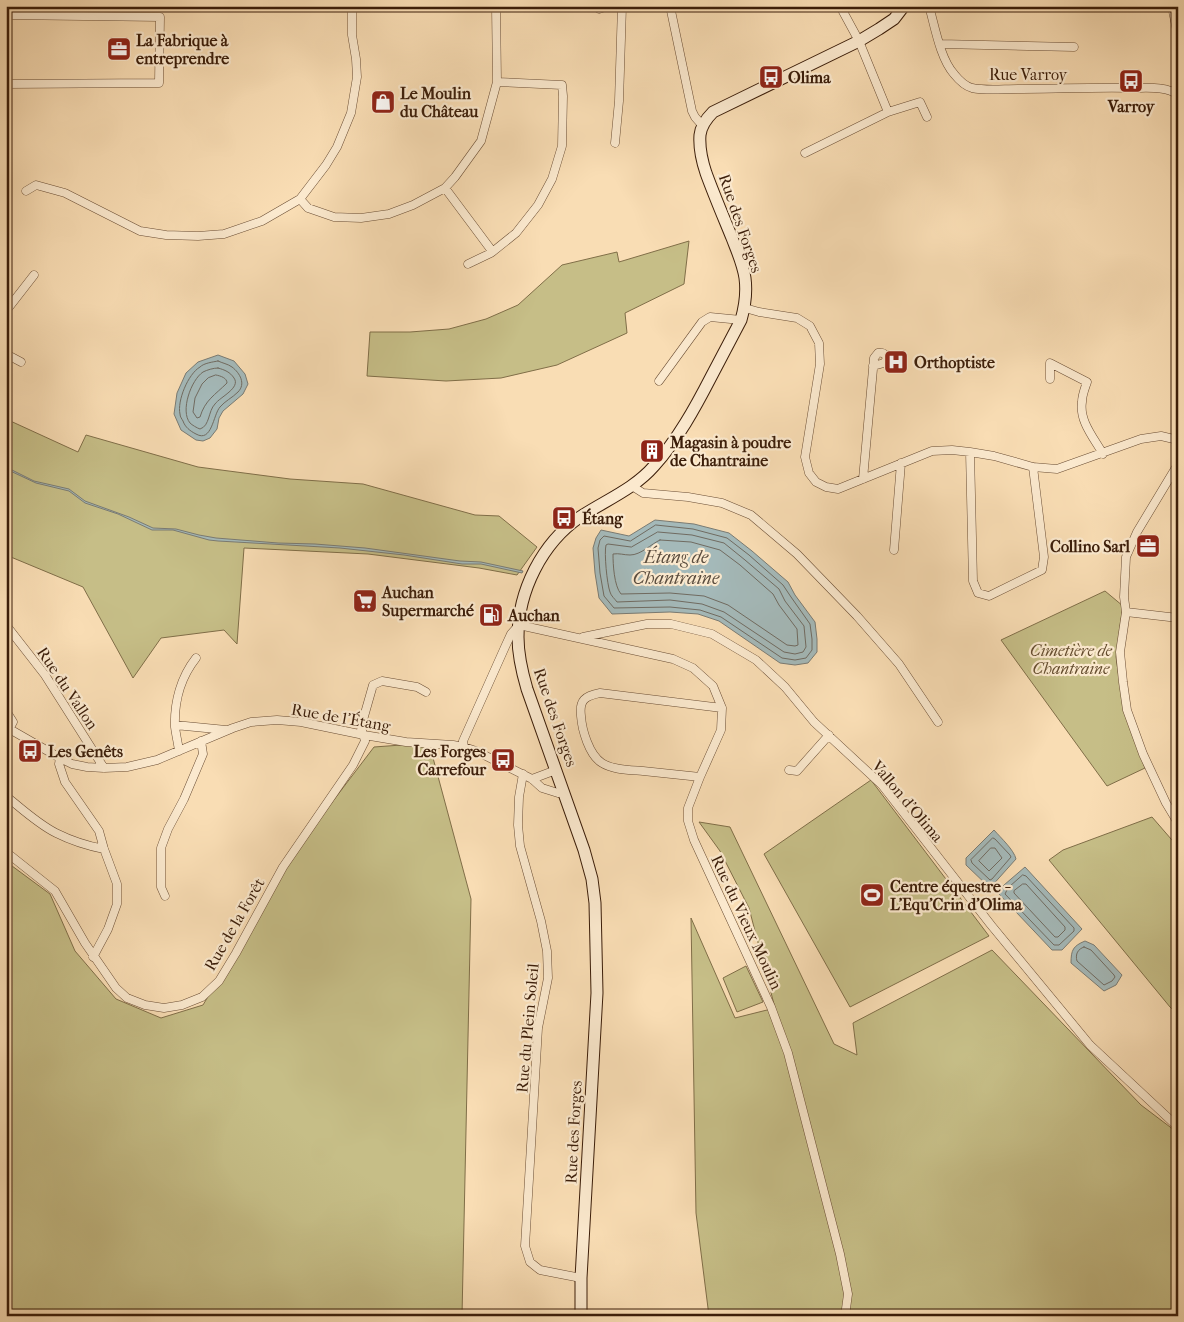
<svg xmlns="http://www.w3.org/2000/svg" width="1184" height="1322" font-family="'IM FELL French Canon',serif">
	<rect width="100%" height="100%" fill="#f9ddb4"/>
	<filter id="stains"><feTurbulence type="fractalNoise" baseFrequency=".004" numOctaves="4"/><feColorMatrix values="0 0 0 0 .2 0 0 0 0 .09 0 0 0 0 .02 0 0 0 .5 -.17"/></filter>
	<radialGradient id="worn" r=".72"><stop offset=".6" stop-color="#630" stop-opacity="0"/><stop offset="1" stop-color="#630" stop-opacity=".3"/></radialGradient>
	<path fill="#c6be87" stroke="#806e48" d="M689,241L684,284L625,313L627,333L557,365L501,378L446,381L367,376L370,332H410L449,329L486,319L518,305L562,265L617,252L619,262Z
		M6,419L78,452L86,435L198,467L290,479L363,484L475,515L499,516L537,547L517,575L479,568L368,554L244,548L237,644L224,630L161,638L133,678L83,587L6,555Z
		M1105,591L1123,606L1116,657L1124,712L1145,768L1107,786L1001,640Z
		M429,743L471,899L462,1316H6V864L8,863L50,894L75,951L116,999L161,1018L203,1005L292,855L374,747Z
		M871,780L989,936L850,1007L764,854Z
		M1152,817L1178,847V1015L1170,1007L1049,860L1063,850Z
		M699,822L730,827L834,1044L857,1055L853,1023L992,950L1141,1105L1178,1133V1316H709L696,1213L691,918L735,1018L775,1008L749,908L720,851Z
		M746,966L763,1002L737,1012L723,978Z"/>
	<path fill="#a4b9b9" stroke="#7a7b73" d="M218,355L234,361L245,374L248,384L243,394L223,411L219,418L217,429L210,438L203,441L196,440L181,430L174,414L177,393L186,373L198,362Z
		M6,467L34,481L69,489L85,501L129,517L153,528L176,529L199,535L216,538L278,543L315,544L365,548L460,561L481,562L523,571L522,573L481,564H462L404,555L340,548L218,541L209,540L173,530H152L118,514L85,503L69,491L36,483L6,469Z
		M655,520L694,524L729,533L752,551L788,582L795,595L815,622L817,639V652L808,663L795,665L780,663L719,621L698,614L670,612L612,614L599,598L595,573L593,548L596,538L601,530L629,536Z
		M994,830C1001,838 1014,850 1016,859L990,888L966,865V858Z
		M1025,867L1082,929L1062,950H1052L998,893L1004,885Z
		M1085,941L1094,945L1122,975L1116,985L1104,991L1071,963C1071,950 1073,946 1085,941Z"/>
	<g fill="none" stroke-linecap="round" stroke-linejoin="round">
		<path stroke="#706b61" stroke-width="1" d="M218,361C222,363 228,364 232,367C240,373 246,384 238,392C232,398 225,401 220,407C213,415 212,443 196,434C190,431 185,427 183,421C182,419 180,417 180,414C177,401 188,374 200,367C204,363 213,362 218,361Z
			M218,368C225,370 230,372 234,378C241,388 220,397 215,404C208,411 210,426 200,429C197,428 192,425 190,423C180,411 191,380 203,372C207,370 213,368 218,368Z
			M216,375C221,376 227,378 227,383C215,395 205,400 200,417L197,418L193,412L195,398L202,384L208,378Z
			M656,525L693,529L727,538L749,555L783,585L791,597L810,624L812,639V650L806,658L795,660L782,658L721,617L700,610L670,607L614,608L604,596L600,573L598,548L600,540L604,536L630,541Z
			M658,532L692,535L724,543L745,560L779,589L785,601L804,626L806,647L803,652L795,654L784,652L724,612L702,604L670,600L617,602C615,599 611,596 610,592C607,584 604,553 606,545L608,544L631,547Z
			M660,540L691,542L720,550L740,565L773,594L779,605L797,629L798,645L795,646L787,645L728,605L704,596L670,593L621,594C614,586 613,564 613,554C619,553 624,555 630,555C641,555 651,544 660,540Z
			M993,838L995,839L1010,855L1011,857L992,879L990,880L972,863L971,860Z
			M991,848H995L1002,858L989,871L979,861Z
			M1023,875L1026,876L1074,928V931L1059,945H1054L1005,894L1008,888Z
			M1023,884H1026L1065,927V930L1058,937H1055L1014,893V891Z
			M1084,947L1091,950L1114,975L1115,977L1112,981L1104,985L1077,961C1075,954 1078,949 1084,947Z"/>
		<defs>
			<path id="minor" d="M670,6L692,111L695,117L702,125
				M840,6L859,41L888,112
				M929,6C935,27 940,58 954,74C958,79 965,86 972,88C986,91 1003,89 1018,89C1056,89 1095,87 1133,88C1147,88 1167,86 1178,95
				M1172,6L1178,36
				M599,9L608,6
				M6,15L160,17L159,83L6,84
				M940,44L1074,47
				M615,143L619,101L622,6
				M805,153L888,112L920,102L927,117
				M445,188L492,251
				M26,191L36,185L65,193L140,231L166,235L198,236L224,234L262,221L300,199L326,165L337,147L351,113L357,77L356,59L352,35V6
				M300,199L308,208L334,217L361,218L389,214L413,205L445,188L455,177L481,141L497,82L496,6
				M468,264L491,253L516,233L538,205L552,179L562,146L563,96L562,85L497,82
				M745,308L759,312L797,318L810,326L819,343L820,364L805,457L809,473L816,482L826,487L838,489L932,451L952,450L970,452L994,456L1033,467L1057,469L1141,439L1161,436L1178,440
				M6,311L34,275
				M6,354L21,362
				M1050,379V363L1087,382C1085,388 1082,395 1082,402C1079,421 1094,438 1103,454
				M659,381L702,322L710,317L741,320
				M970,452L973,581L978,593L989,596L1042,570L1044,557L1033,467
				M1178,464L1137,532L1126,557L1124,597L1126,612L1120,652L1123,682L1127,710L1143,754L1166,803L1178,823
				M863,479L874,358L878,353C883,352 886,354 887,359L884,363L873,366
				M632,486L643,493L688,497L722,503L751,515L797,554L857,616L899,664L938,722
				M894,550L901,463
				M1126,612L1178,618
				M6,625L45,675L104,768
				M583,637L647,624H671L712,634L756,660L785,687L814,722L882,785L991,925L1090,1045L1178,1127
				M6,711L13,722L9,729
				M175,725L226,730
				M6,727L60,758L72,764L87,767L104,768L127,767L157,760L233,728L251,722L277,720L301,722L364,735L406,742L453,745L464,747L476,751L532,779L542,788L558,793L564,792
				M464,747L463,741L505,647L511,634L519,625L673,659L693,668L713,686L722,708L721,730L700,777L688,808V821L694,840L771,1007L788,1053L840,1254L848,1294L845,1316
				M179,751C178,743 176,735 175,727C174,702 181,677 196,658
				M60,758L59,764L65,782L99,831L104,849L117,884V904L108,929L93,957
				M789,770L797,771L829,735
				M523,774L519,797L518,825L520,846L541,921L547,951L548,978L538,1028L525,1246L530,1262L540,1270L581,1278
				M700,777C681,775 662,773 643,771C630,770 613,770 602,763C589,755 582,730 581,716C579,700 585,696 600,693L722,708
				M532,779L556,770
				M6,796C22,809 38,824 56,833C72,841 88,846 104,849
				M6,852L55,891L85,943L116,988L127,998L145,1005L164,1008L182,1005L202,997L219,981L236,953L283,867L353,765L365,741L361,727L373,685L382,681L417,687L426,692
				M165,896L161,887V848L168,829L184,799L203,754L201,741"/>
			<path id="secondary" d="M581,1316V1278L597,993L595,903L592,879L584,850L527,689C522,672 518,655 518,637C518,591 542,543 580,517C606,500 634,489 654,466C678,439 695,408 711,377C721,358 731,339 741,320C745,306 747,293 745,278C743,264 737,251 732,238C723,216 714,195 706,173C702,161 699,148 700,135C701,126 706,119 713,112L859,41L879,29L894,19L904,6"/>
		</defs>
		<use href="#minor" stroke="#6a4d34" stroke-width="9"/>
		<use href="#secondary" stroke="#3b1d09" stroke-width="13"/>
		<use href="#minor" stroke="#fbe9ce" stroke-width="8"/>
		<use href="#secondary" stroke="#fbe9ce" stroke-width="11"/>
	</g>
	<defs>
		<symbol id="office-square" viewBox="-11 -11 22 22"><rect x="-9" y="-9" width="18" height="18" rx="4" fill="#8f2418" stroke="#fbe9ce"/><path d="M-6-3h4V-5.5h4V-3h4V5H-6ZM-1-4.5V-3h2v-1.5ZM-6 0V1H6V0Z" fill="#fff"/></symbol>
		<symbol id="bus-square" viewBox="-11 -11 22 22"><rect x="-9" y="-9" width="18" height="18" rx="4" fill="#8f2418" stroke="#fbe9ce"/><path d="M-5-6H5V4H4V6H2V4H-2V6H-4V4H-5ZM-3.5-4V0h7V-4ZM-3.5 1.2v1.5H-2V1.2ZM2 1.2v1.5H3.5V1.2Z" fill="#fff"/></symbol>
		<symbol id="shop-square" viewBox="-11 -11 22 22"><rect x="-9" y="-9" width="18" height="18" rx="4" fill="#8f2418" stroke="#fbe9ce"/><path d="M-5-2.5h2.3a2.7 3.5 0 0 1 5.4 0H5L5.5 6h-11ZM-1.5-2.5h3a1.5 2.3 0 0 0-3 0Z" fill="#fff"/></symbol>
		<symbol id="hospital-square" viewBox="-11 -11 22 22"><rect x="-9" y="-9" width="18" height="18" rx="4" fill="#8f2418" stroke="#fbe9ce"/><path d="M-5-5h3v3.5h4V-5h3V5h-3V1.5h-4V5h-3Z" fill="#fff"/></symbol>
		<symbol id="building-square" viewBox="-11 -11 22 22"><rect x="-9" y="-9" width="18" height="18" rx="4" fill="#8f2418" stroke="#fbe9ce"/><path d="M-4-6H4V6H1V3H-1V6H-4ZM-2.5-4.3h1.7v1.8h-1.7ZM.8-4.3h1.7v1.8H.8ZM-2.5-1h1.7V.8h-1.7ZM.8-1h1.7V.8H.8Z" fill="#fff"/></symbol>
		<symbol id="supermarket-square" viewBox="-11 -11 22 22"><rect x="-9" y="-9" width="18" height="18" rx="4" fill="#8f2418" stroke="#fbe9ce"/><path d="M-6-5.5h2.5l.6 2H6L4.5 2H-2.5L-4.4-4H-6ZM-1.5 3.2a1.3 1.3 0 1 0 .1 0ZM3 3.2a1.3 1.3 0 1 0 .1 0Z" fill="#fff"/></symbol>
		<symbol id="fuel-square" viewBox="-11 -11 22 22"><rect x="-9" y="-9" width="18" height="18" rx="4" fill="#8f2418" stroke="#fbe9ce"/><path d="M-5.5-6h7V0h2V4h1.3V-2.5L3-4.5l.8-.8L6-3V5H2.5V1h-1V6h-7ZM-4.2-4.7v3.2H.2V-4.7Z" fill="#fff"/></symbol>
		<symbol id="stadium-square" viewBox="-11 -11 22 22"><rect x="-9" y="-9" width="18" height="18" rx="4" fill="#8f2418" stroke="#fbe9ce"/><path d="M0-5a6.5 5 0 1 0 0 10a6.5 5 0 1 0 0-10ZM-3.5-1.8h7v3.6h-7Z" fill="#fff"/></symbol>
	</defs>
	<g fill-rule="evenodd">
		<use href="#office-square" x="105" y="35" width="28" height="28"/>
		<use href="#bus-square" x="757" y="63" width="28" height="28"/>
		<use href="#bus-square" x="1117" y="67" width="28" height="28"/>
		<use href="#shop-square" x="369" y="88" width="28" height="28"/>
		<use href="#hospital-square" x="882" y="348" width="28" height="28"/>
		<use href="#building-square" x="638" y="437" width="28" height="28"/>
		<use href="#bus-square" x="550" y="504" width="28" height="28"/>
		<use href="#office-square" x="1134" y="532" width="28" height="28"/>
		<use href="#supermarket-square" x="351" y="587" width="28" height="28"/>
		<use href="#fuel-square" x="477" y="601" width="28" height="28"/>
		<use href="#bus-square" x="16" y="737" width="28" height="28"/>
		<use href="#bus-square" x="489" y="746" width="28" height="28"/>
		<use href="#stadium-square" x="858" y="881" width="28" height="28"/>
	</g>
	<g text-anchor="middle" stroke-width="4.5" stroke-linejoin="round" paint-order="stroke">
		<g font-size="16" font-weight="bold" fill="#3b1d09" stroke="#fbe9ce" text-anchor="start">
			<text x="136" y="46">La Fabrique à<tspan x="136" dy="18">entreprendre</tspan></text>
			<text x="788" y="83">Olima</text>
			<text x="400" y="99">Le Moulin<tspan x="400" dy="18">du Château</tspan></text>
			<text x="1131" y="112" text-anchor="middle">Varroy</text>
			<text x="914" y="368">Orthoptiste</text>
			<text x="670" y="448">Magasin à poudre<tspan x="670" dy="18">de Chantraine</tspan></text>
			<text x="582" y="524">Étang</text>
			<text x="1130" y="552" text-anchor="end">Collino Sarl</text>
			<text x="382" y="598">Auchan<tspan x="382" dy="18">Supermarché</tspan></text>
			<text x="508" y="621">Auchan</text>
			<text x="48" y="757">Les Genêts</text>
			<text x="486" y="757" text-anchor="end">Les Forges<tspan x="486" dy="18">Carrefour</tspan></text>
			<text x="890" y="892">Centre équestre -<tspan x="890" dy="18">L'Equ'Crin d'Olima</tspan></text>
		</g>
		<g font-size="16" fill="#3b1d09" stroke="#fbe9ce">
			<text x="1028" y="80">Rue Varroy</text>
			<text transform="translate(741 223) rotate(71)" y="6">Rue des Forges</text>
			<text transform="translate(68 688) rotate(56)" y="6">Rue du Vallon</text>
			<text transform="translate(341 717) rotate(10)" y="6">Rue de l'Étang</text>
			<text transform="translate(556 717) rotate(71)" y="6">Rue des Forges</text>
			<text transform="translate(908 801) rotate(50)" y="6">Vallon d'Olima</text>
			<text transform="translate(747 922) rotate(65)" y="6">Rue du Vieux Moulin</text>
			<text transform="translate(234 924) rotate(-60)" y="6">Rue de la Forêt</text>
			<text transform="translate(527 1028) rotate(-85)" y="6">Rue du Plein Soleil</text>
			<text transform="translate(573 1132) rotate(-87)" y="6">Rue des Forges</text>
		</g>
		<g font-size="16" font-style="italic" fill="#654d2f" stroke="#fbe9ce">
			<text x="1071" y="656">Cimetière de<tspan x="1071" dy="18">Chantraine</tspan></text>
		</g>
		<g font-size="18" font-style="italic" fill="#5a4c3e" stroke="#fbe9ce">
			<text x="676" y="563">Étang de<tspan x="676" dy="21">Chantraine</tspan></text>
		</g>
	</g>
	<rect width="1184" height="1322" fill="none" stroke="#f9ddb4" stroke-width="25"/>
	<rect x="8" y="8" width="1169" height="1307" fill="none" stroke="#3b1d09" stroke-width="2.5"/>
	<rect x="12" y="12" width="1159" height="1297" fill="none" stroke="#3b1d09"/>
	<rect width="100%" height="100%" filter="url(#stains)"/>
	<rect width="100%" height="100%" fill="url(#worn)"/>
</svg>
